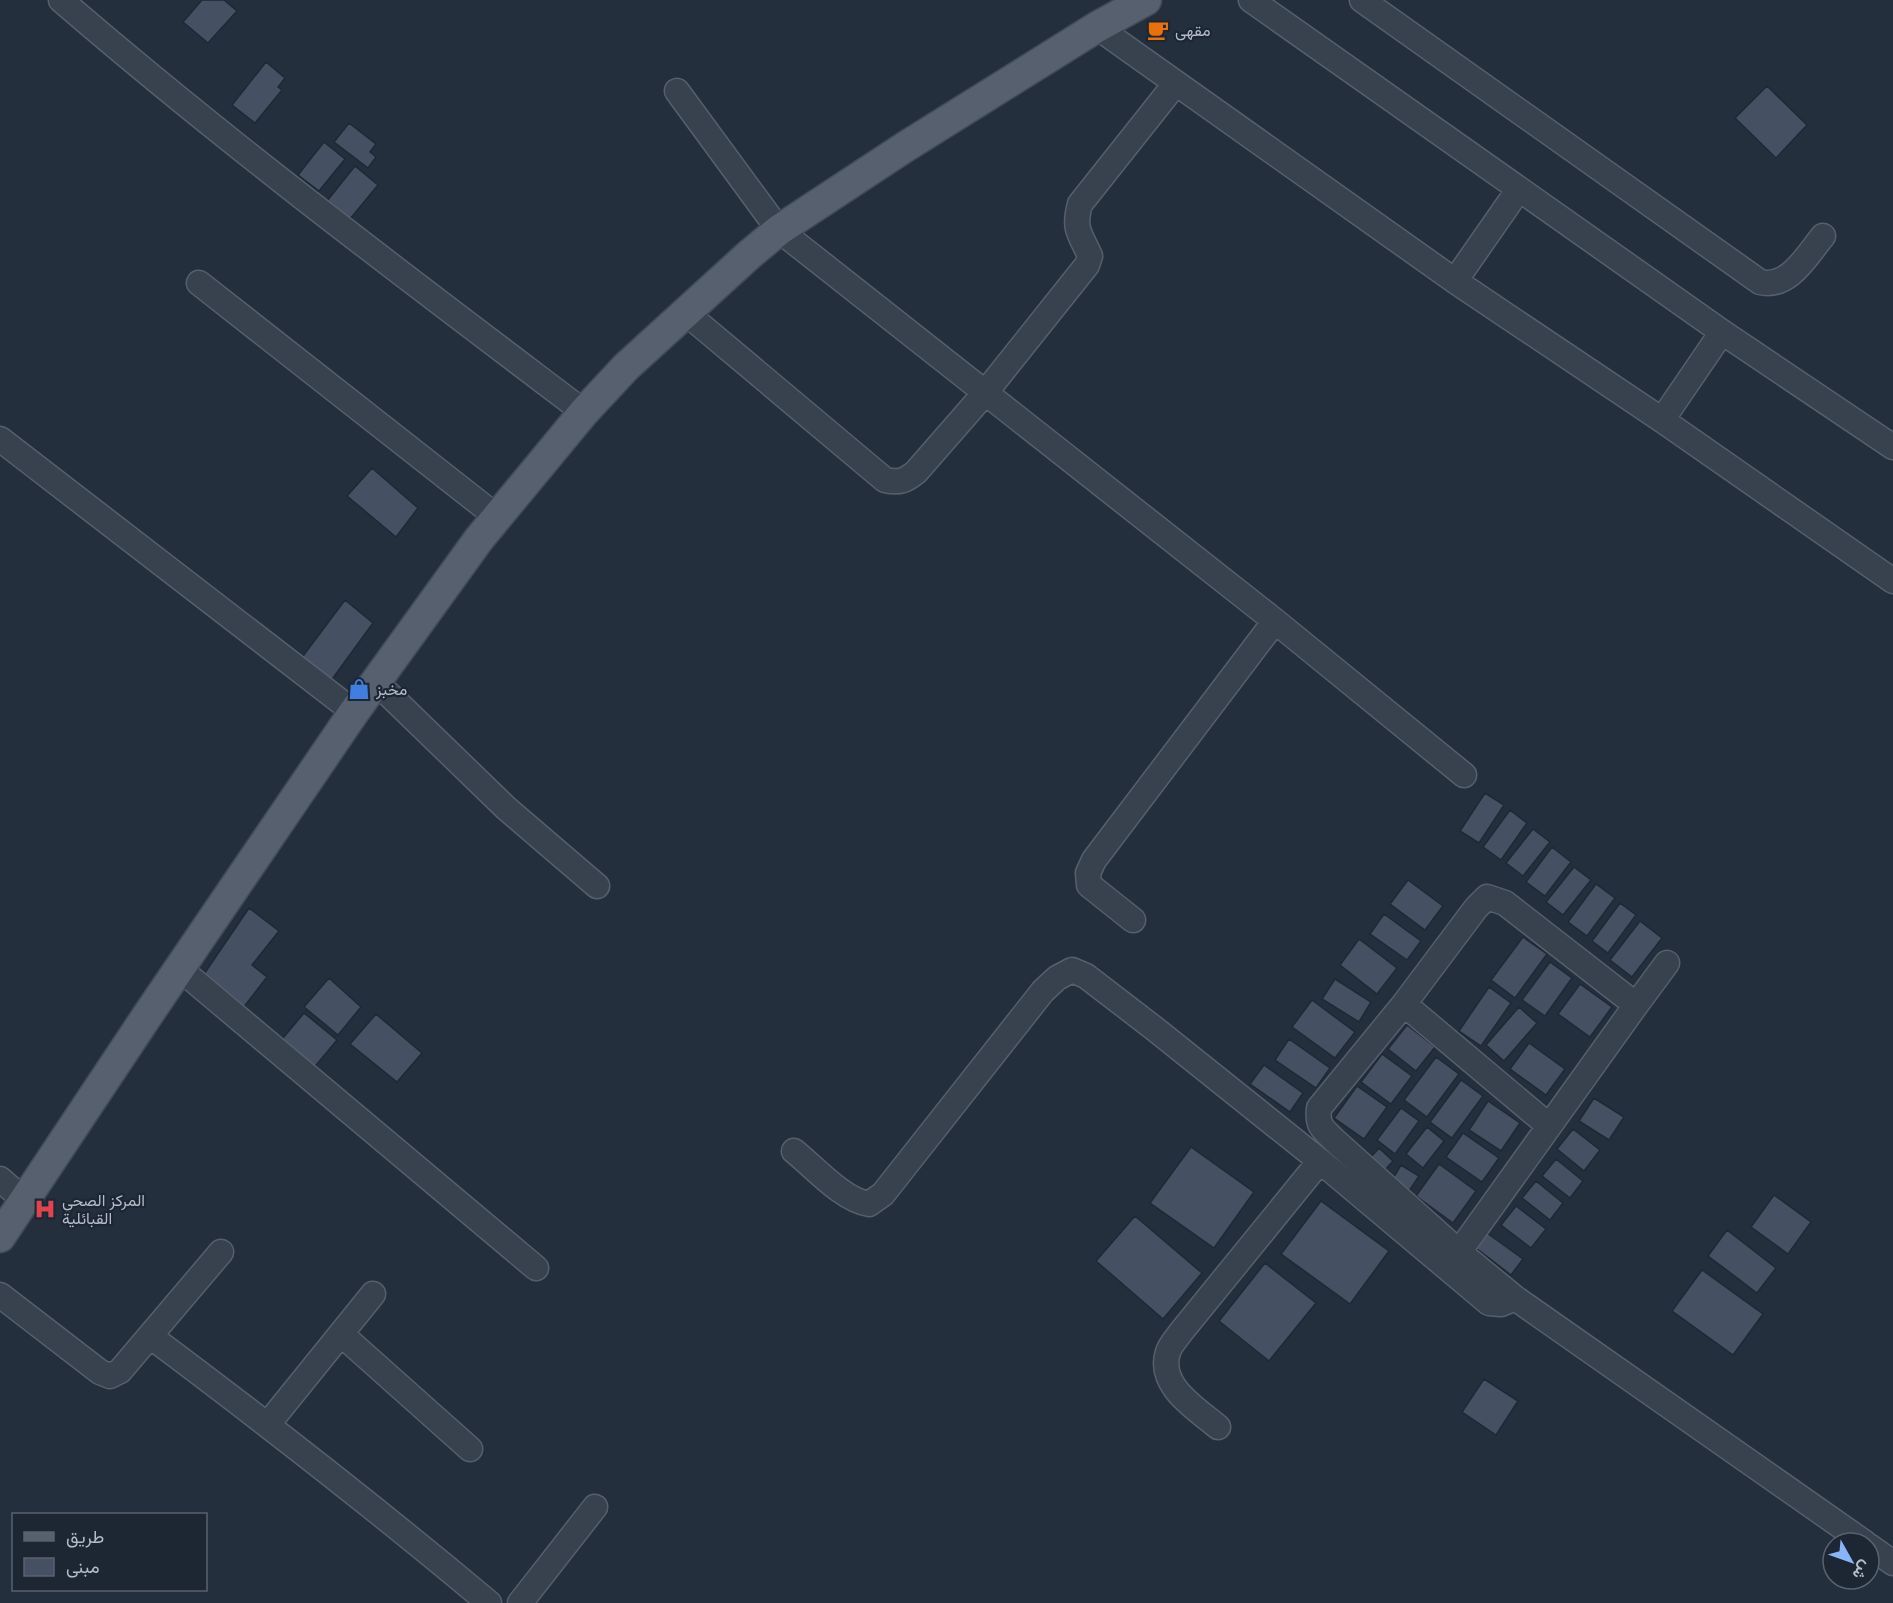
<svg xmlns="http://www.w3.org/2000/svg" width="1893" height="1603" font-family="'Nunito Sans',Vazirmatn,sans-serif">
	<rect width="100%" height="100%" fill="#242f3e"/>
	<path fill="#455162" stroke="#1f2835" stroke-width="1.5" d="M202,0H224L237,11L208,43L183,22Z
		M266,62L285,78L278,87L282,90L255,123L232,105Z
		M1767,86L1807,125L1776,158L1735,118Z
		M349,123L376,144L370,152L376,157L368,168L334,142Z
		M324,142L345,159L319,191L298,175Z
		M355,166L378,185L350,219L327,201Z
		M372,468L418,508L396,537L347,496Z
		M345,600L373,623L330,682L300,660Z
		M1485,793L1504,805L1479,843L1460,831Z
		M1510,810L1527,823L1501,860L1483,847Z
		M1533,829L1550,842L1523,876L1506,863Z
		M1552,847L1571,862L1545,896L1526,882Z
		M1574,867L1591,880L1563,915L1546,902Z
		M1408,880L1443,906L1425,930L1390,904Z
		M1596,884L1615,898L1587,936L1568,922Z
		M1620,903L1636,915L1608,953L1592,941Z
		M249,908L279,931L252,965L267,977L240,1012L200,980Z
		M1384,914L1421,941L1407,960L1370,934Z
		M1640,921L1662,938L1632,977L1610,960Z
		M1523,937L1547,954L1515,998L1491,980Z
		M1359,939L1397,968L1377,994L1340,965Z
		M1550,962L1572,978L1545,1016L1522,1000Z
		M329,978L361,1007L338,1035L304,1007Z
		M1335,979L1371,1002L1359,1022L1322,999Z
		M1580,984L1612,1007L1590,1037L1558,1014Z
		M1489,987L1511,1003L1481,1046L1459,1031Z
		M1312,1000L1355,1032L1335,1058L1292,1027Z
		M1519,1007L1537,1023L1504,1061L1486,1045Z
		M304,1013L337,1040L312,1070L278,1044Z
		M376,1014L422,1053L397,1082L350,1044Z
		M1407,1025L1435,1047L1416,1071L1388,1049Z
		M1289,1039L1330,1068L1316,1088L1275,1060Z
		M1529,1043L1565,1069L1546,1095L1510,1069Z
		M1382,1054L1412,1076L1391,1104L1361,1082Z
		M1436,1057L1459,1074L1427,1117L1404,1100Z
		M1264,1065L1303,1093L1290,1112L1250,1084Z
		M1461,1080L1483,1096L1452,1138L1430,1122Z
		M1357,1086L1387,1107L1364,1139L1334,1118Z
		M1594,1098L1624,1117L1609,1140L1579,1121Z
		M1488,1101L1520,1123L1501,1151L1469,1130Z
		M1401,1108L1419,1121L1395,1154L1377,1140Z
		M1427,1127L1444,1141L1423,1168L1406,1154Z
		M1573,1129L1600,1150L1584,1171L1557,1149Z
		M1463,1133L1499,1158L1482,1182L1446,1157Z
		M1191,1147L1254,1192L1214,1248L1150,1203Z
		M1379,1148L1393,1161L1384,1171L1370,1158Z
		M1556,1159L1583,1181L1570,1198L1542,1176Z
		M1439,1164L1476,1191L1453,1223L1416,1196Z
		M1401,1165L1419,1176L1409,1191L1392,1180Z
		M1536,1181L1563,1203L1550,1220L1522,1198Z
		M1774,1195L1811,1222L1788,1254L1751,1227Z
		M1321,1201L1389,1251L1350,1304L1281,1254Z
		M1516,1206L1546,1229L1531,1248L1501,1225Z
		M1135,1216L1202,1273L1163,1319L1096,1261Z
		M1727,1230L1776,1268L1757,1293L1708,1256Z
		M1487,1233L1523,1259L1511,1275L1476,1248Z
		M1265,1263L1316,1303L1269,1361L1219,1321Z
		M1702,1270L1763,1314L1733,1355L1672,1311Z
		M1484,1379L1518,1401L1496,1435L1462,1412Z"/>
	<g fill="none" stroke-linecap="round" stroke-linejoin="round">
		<defs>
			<path id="minor" d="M61,0C229,145 407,278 584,412
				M1251,0L1722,332L1893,447
				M1362,0L1760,282C1789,289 1807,255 1823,236
				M1097,27L1455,281L1662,420L1893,581
				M677,91L779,230L1275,621L1464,775
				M1455,281L1519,189
				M199,283L497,517
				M686,313L885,480C899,483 905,481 916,472L985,393L1087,265L1090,256C1080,233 1073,230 1080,204L1176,83
				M1662,420L1722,332
				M0,439L354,712
				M376,682L506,808L597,886
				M1133,920L1089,885L1088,873L1094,860L1275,621
				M180,969L536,1268
				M1404,1004L1476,908L1487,897L1505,903L1636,1005L1459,1252
				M1636,1005L1667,963
				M1548,1125L1404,1004L1319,1108C1317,1126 1322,1128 1334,1140L1459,1252L1515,1298L1865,1543
				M794,1151C815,1168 843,1200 869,1204L883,1194L1043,991L1057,978L1072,970L1086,976L1155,1029L1320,1161L1489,1303L1501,1304L1515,1298
				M0,1179L24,1200
				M0,1295L100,1372L110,1376L120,1371L221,1252
				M341,1334L470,1449
				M150,1336C265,1422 378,1510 489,1603
				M268,1424L373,1294
				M1218,1427C1197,1409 1157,1386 1168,1352C1170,1345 1177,1338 1181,1332L1320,1161
				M1869,1546L1893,1563
				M520,1603L595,1507"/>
			<path id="major" d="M0,1237L147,1016L354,712L479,539L584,412L626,367L750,254L779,230L905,147L1097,27L1146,0"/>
		</defs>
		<use href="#minor" stroke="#565f6c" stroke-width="27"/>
		<use href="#major" stroke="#414a57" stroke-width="33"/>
		<use href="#minor" stroke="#38414e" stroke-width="24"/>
		<use href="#major" stroke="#56606e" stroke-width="30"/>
	</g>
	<defs>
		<symbol id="cafe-bare" viewBox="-9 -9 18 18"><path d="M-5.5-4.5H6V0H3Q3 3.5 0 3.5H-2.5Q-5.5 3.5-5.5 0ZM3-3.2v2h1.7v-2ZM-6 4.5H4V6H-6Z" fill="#e8710a" stroke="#1d2633" stroke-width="2.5" paint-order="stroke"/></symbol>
		<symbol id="shop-bare" viewBox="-9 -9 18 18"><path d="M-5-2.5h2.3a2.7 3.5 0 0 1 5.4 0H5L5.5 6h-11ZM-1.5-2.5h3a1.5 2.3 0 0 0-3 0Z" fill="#3f7fe0" stroke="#1d2633" stroke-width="2.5" paint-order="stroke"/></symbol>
		<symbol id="hospital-bare" viewBox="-9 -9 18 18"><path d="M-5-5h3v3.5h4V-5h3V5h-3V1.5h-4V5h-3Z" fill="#e0444e" stroke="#1d2633" stroke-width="2.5" paint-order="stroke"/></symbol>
	</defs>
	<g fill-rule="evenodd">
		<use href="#cafe-bare" x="1143" y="15" width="30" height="30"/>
		<use href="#shop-bare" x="344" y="674" width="30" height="30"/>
		<use href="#hospital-bare" x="30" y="1194" width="30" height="30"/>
	</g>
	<g text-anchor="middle" stroke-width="4.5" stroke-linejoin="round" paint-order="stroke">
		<g font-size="16" fill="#b4bcc9" stroke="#1d2633" text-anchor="start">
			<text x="1175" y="36">مقهى</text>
			<text x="376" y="695">مخبز</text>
			<text x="62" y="1206">المركز الصحي<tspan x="62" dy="18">القبائلية</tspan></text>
		</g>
	</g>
	<rect x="12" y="1513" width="195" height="78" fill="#1d2633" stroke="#59626f" stroke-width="1.5"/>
	<rect x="24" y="1532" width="30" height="9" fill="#56606e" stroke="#59626f" stroke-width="1.5"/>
	<text x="66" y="1543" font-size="18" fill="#b4bcc9">طريق</text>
	<rect x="24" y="1558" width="30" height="18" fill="#455162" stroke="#59626f" stroke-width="1.5"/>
	<text x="66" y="1573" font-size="18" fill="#b4bcc9">مبنى</text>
	<g transform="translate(1851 1561) rotate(130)"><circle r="28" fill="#1d2633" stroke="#59626f" stroke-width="1.5"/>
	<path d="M0-4.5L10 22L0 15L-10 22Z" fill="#8ab4f8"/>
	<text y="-9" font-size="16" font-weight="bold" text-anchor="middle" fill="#b4bcc9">ش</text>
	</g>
</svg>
